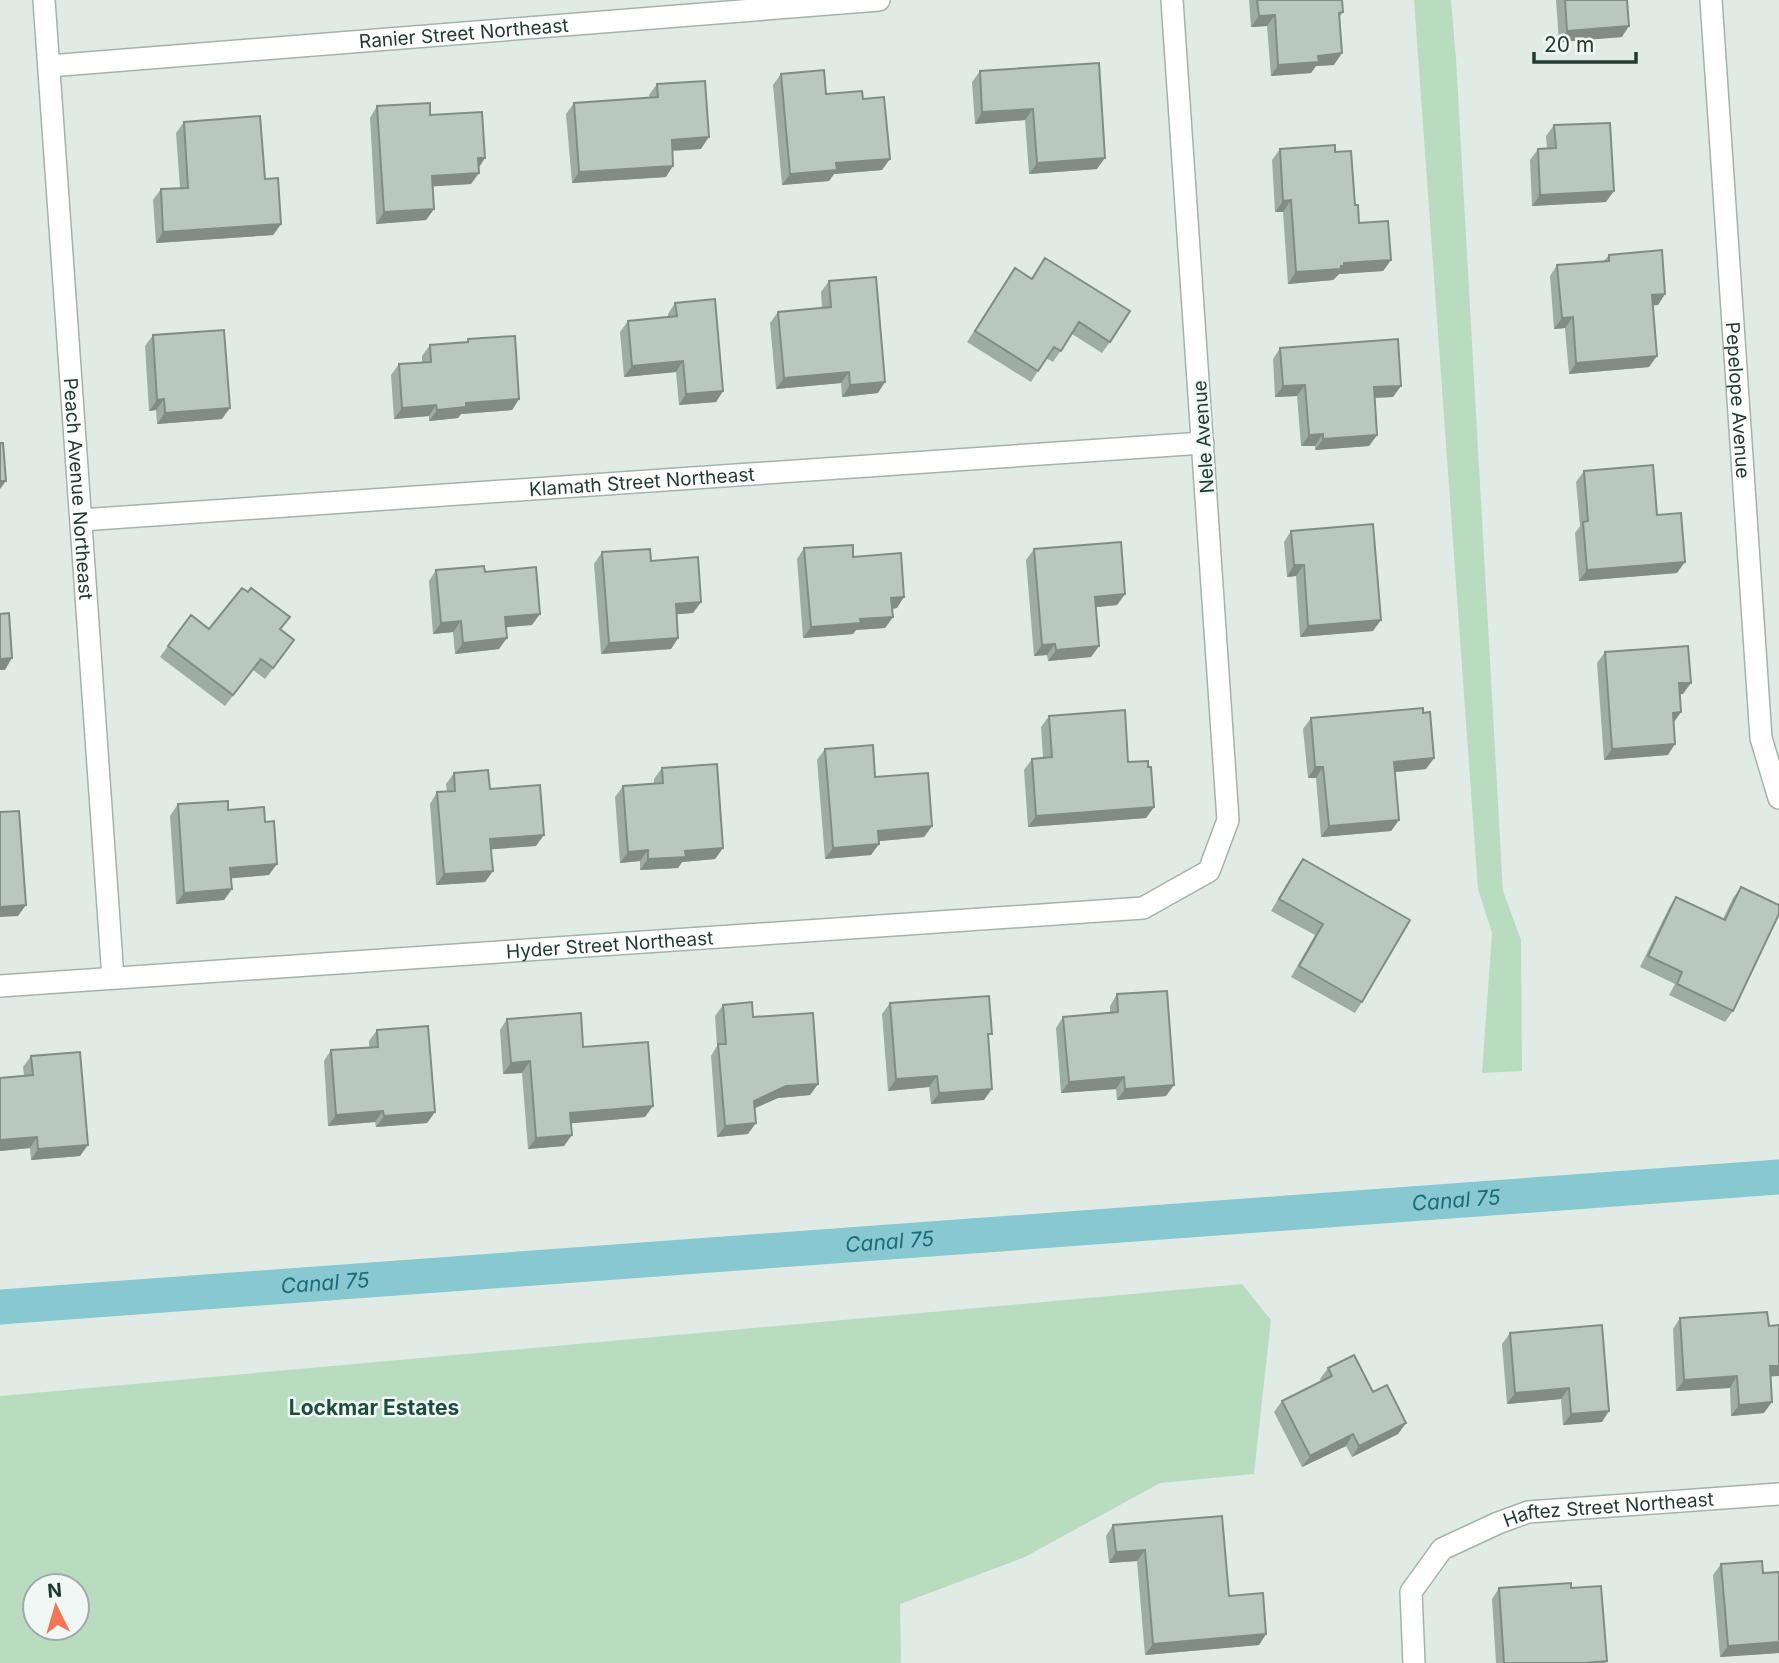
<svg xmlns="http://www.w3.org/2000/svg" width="1779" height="1663" font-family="Inter,sans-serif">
	<rect width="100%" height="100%" fill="#e0ebe5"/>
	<path fill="#b9dcc1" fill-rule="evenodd" d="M1414,0H1451L1456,59L1503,891L1521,940L1522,1071L1482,1073L1492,933L1478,889Z
		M1242,1284L1271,1320L1254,1474L1160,1483L1025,1557L900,1604L901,1663H0V1396ZM77,1586V1628H35V1586Z"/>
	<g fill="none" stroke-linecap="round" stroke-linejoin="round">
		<path stroke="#88c8d0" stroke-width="35" id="s1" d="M0,1307L1779,1177"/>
		<defs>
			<g id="street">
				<path id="s2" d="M44,0L113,978"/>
				<path id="s3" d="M1711,0L1761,738L1779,798"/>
				<path id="s4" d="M49,66L879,0"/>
				<path id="s5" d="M81,520L1203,443"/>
				<path id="s6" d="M0,986L1143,908L1209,871L1228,820L1172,0"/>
				<path id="s7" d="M1414,1663L1411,1592L1442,1549L1498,1523L1528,1512L1779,1494"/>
			</g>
		</defs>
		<use href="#street" stroke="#a3b3ac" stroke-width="24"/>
		<use href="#street" stroke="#fff" stroke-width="21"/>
	</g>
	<path fill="#9eaca6" d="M1249,0H1342L1343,12L1339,18L1334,65L1316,66L1311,73L1271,76L1267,26L1251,27Z
		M1556,0H1627L1622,37L1559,42Z
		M1099,63L1097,169L1029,174L1025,120L975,124L972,82L980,71Z
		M781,74L826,94L863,99L882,170L834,174L829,181L782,185L773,85Z
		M657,84L701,149L672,151L666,177L572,183L566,114L574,103L650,98L649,95Z
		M377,106L430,115L478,168L471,184L432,186L434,209L426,220L376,224L370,118Z
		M184,122L265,179L281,224L273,235L156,243L153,200L161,189L180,188L176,133Z
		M1554,125L1606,202L1532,206L1530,160L1538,149L1547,148L1546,136Z
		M1280,149L1335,152L1355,205L1359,223L1391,260L1383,271L1339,274L1333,280L1288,284L1283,212H1275L1272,160Z
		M1609,255L1665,294L1658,305H1653L1649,367L1569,374L1565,328L1554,329L1550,276L1557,265L1604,261Z
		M1015,268L1110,342L1102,353L1072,334L1053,362L1046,358L1031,382L967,342Z
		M829,281L878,393L842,397L841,383L776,389L770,323L778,312L822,308L821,292Z
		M675,303L723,391L716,402L679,405L676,372L624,377L620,332L628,321L668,317V314Z
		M153,335L222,419L157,424L156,410L149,411L145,346Z
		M468,339L519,399L512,410L461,414L458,418L429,421V416L394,419L391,375L399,364L422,363V356L430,345L466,342Z
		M1280,348L1393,397L1375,398L1377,435L1369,446L1315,450V446H1301L1297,396L1275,397L1273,359Z
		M1584,471L1657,515L1677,573L1579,581L1575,533L1580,526L1576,482Z
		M1291,531L1373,631L1300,637L1296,576L1287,577L1284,542Z
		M804,548L853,557L897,608L892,609L893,617L885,628L856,630L853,634L803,638L797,559Z
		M1034,549L1125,594L1117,605L1096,607L1099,646L1091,657L1048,661L1047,655L1034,656L1026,560Z
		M602,552L651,561L701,602L693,613L677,614L678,638L671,649L601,654L594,564Z
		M436,570L485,572L532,625L506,627L499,649L455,654L453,632L433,634L429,581Z
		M209,629L280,630L286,651L265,679L253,670L225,706L160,657L168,646Z
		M1605,652L1683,694H1679L1681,712L1674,722L1668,755L1604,760L1597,663Z
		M1423,713L1434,758L1426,769L1395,772L1399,820L1391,831L1321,837L1316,778H1308L1303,729L1311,718Z
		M1049,716L1128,762L1148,767L1154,807L1146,818L1028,827L1024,770L1032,759L1043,758L1041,727Z
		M825,749L875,777L932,826L924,837L879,841L871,855L825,859L817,760Z
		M662,768L723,848L715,859L682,862L678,868L640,870V861L620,863L615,797L623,786L654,783V779Z
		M454,773L490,789L536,846L491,849L493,871L485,882L436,885L430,804L437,792H447L446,784Z
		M178,804L228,810L269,875L231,878L232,889L224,900L176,904L170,816Z
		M1303,859L1362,1002L1355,1013L1291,977L1315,935L1271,911L1295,870Z
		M1741,887L1733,1011L1725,1022L1669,995L1675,984L1640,967L1669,908L1676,897L1723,919L1733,898Z
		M1117,994L1166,1096L1117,1100L1116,1089L1061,1093L1056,1028L1063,1017L1110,1013V1006Z
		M890,1003L988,1040L984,1100L931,1104L929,1087L888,1091L882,1014Z
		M723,1005L818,1084L810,1095L778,1098L755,1108L748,1134L717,1137L711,1056L717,1046L715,1016Z
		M507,1019L583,1047L645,1117L571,1123L564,1146L528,1149L522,1073L503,1074L500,1030Z
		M377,1030L435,1112L427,1123L376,1127L375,1122L328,1126L324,1061L331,1050L369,1047V1041Z
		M31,1056L80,1156L31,1160L30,1148L0,1151V1078L24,1075L23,1067Z
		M1680,1318L1770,1377L1764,1413L1731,1416L1730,1388L1676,1391L1673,1329Z
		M1602,1325V1422L1563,1425L1561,1399L1507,1404L1502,1344L1510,1333Z
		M1328,1368L1373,1392L1406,1423L1398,1434L1352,1457L1346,1446L1302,1467L1274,1412L1282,1401L1321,1382L1320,1379Z
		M1113,1525L1266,1634L1259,1645L1145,1655L1137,1561L1109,1563L1106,1536Z
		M1721,1564L1763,1573L1779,1653L1720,1657L1713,1575Z
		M1499,1588H1571L1606,1663H1496L1492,1599Z"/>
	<path fill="#818c87" d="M1275,15L1267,26L1251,27L1259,16Z
		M1629,26L1622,37L1559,42L1567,31Z
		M1342,53L1334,65L1316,66L1311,73L1271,76L1278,65L1318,56Z
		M1033,109L1025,120L975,124L982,112Z
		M709,137L701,149L664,151L672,140Z
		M478,158H485L478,169Z
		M1105,158L1097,169L1029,174L1037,163Z
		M890,159L882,170L834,174L829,181L782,185L790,174L836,163Z
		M673,166L666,177L572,183L579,172Z
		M479,173L471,184L424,187L432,176Z
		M1614,191L1606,202L1532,206L1540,195Z
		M1291,200L1283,212H1275L1283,201Z
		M434,209L426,220L376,224L384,212Z
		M281,224L273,235L156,243L163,232Z
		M1391,260L1383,271L1339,274L1333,280L1288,284L1296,272L1344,263Z
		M1665,294L1658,305L1644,306L1652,295Z
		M1573,317L1565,328L1554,329L1562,318Z
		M1657,356L1649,367L1569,374L1576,363Z
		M683,361L676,372L624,377L632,366Z
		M849,372L841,383L776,389L784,378Z
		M885,382L878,393L842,397L850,385Z
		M1305,385L1297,396L1275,397L1283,386Z
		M1401,386L1393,397L1366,398L1374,387Z
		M723,391L716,402L679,405L686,394Z
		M164,399L156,410L149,411L157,400Z
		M519,399L512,410L461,414L458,418L429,421L437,410L466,403Z
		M436,405L429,416L394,419L402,408Z
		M230,408L222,419L157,424L165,413Z
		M1323,434L1315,446H1301L1309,435Z
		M1377,435L1369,446L1315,450L1323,439Z
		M0,481H6L0,489Z
		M1685,562L1677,573L1579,581L1587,570Z
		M1294,565H1304L1296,576L1287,577Z
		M1125,594L1117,605L1088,608L1095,597Z
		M904,597L897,608L883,610L891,598Z
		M701,602L693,613L668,615L676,604Z
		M540,614L532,625L497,628L505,617Z
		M893,617L885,628L856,630L853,634L803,638L811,627L860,619Z
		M1381,620L1373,631L1300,637L1308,626Z
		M461,621L453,632L433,634L441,623Z
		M507,638L499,649L455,654L463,643Z
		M678,638L671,649L601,654L609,643Z
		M1055,644L1047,655L1034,656L1042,645Z
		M1099,646L1091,657L1048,661L1056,650Z
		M12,658L5,670H0V659Z
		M1679,683H1691L1683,694L1671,695Z
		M1681,712L1673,723V713Z
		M1675,744L1668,755L1604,760L1612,749Z
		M1434,758L1426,769L1386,773L1394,762Z
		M1315,767H1323L1316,778H1308Z
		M1154,807L1146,818L1028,827L1036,816Z
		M1399,820L1391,831L1321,837L1329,826Z
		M932,826L924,837L870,842L878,831Z
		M544,835L536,846L482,850L490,839Z
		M879,844L871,855L825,859L833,848Z
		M723,848L715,859L682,862L678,868L640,870L648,859L685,851Z
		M648,850L640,861L620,863L628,852Z
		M277,864L269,875L223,879L230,868Z
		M493,871L485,882L436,885L444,874Z
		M232,889L224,900L176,904L184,893Z
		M26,905L18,916L0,917V907Z
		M530,1061L522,1073L503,1074L511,1063Z
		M937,1076L929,1087L888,1091L896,1079Z
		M1124,1077L1116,1089L1061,1093L1069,1082Z
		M818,1084L810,1095L778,1098L746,1112L754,1101L786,1086Z
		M1174,1085L1166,1096L1117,1100L1125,1089Z
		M992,1089L984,1100L931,1104L939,1093Z
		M653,1106L645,1117L563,1124L570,1113Z
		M383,1111L375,1122L328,1126L336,1115Z
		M435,1112L427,1123L376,1127L384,1116Z
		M756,1123L748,1134L717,1137L725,1126Z
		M572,1135L564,1146L528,1149L536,1138Z
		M37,1137L30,1148L0,1151V1140Z
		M88,1145L80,1156L31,1160L38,1149Z
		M1770,1366H1779V1376L1762,1377Z
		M1737,1376L1730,1388L1676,1391L1684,1380Z
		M1569,1388L1561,1399L1507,1404L1515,1393Z
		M1772,1402L1764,1413L1731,1416L1739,1405Z
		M1609,1411L1602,1422L1563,1425L1571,1414Z
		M1406,1423L1398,1434L1352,1457L1359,1446Z
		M1353,1434L1346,1446L1302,1467L1310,1456Z
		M1145,1550L1137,1561L1109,1563L1116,1552Z
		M1266,1634L1259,1645L1145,1655L1153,1644Z
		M1779,1642V1653L1720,1657L1728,1646Z"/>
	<path fill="#b8c8c1" stroke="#818c87" stroke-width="2" d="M1257,0H1342L1343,12L1339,13L1342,53L1318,56L1319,62L1278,65L1275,15L1259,16Z
		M1565,0H1627L1629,26L1567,31Z
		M1099,63L1105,158L1037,163L1033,109L982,112L980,71Z
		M824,70L826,94L862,91L863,99L884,97L890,159L836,163L837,170L790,174L781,74Z
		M705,81L709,137L672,140L673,166L579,172L574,103L658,97L657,84Z
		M430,103V115L482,112L485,158H478L479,173L432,176L434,209L384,212L377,106Z
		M260,116L265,179L278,178L281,224L163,232L161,189L188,188L184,122Z
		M1610,123L1614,191L1540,195L1538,149L1556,148L1554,125Z
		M1335,145V152L1351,151L1355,205H1358L1359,223L1388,221L1391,260L1344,263V266H1341V269L1296,272L1291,200L1283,201L1280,149Z
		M1662,250L1665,294L1652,295L1657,356L1576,363L1573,317L1562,318L1557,265L1609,261V255Z
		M1045,258L1130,311L1110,342L1079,322L1061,351L1054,347L1038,371L975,331L1015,268L1032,279Z
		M876,277L885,382L850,385L849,372L784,378L778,312L831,307L829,281Z
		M715,299L723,391L686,394L683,361L632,366L628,321L677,316L675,303Z
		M224,330L230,408L165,413L164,399L157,400L153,335Z
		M515,336L519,399L466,403V407L437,410L436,405L402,408L399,364L431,362L430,345L468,342V339Z
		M1398,339L1401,386L1374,387L1377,435L1323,439V434L1309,435L1305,385L1283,386L1280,348Z
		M0,443H3L6,481H0Z
		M1653,465L1657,515L1681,513L1685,562L1587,570L1583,522L1588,521L1584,471Z
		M1373,524L1381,620L1308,626L1304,565H1294L1291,531Z
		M1121,542L1125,594L1095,597L1099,646L1056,650L1055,644L1042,645L1034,549Z
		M853,545V557L901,553L904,597L891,598L893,617L860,619L861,623L811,627L804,548Z
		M650,549L651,561L698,557L701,602L676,604L678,638L609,643L602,552Z
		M484,566L485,572L536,567L540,614L505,617L507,638L463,643L461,621L441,623L436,570Z
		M242,588L248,592L251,588L290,617L280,629L294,640L273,668L261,659L233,695L168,646L191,615L209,629Z
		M9,613L12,658L0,659V614Z
		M1688,646L1691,683H1679L1681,712L1673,713L1675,744L1612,749L1605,652Z
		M1423,708V713L1430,712L1434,758L1394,762L1399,820L1329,826L1323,767H1315L1311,718Z
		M1125,710L1128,762L1148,761V767H1151L1154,807L1036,816L1032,759L1052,757L1049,716Z
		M873,745L875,777L928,773L932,826L878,831L879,844L833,848L825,749Z
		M717,764L723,848L685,851L686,857L648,859V850L628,852L623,786L663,783L662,768Z
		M488,770L490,789L540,785L544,835L490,839L493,871L444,874L437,792L455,791L454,773Z
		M228,801V810L264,807L265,822L274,821L277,864L230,868L232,889L184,893L178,804Z
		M19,811L26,905L0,907V812Z
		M1303,859L1410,920L1362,1002L1299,966L1323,924L1279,899Z
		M1741,887L1779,905V914L1733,1011L1677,984L1682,972L1648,956L1676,897L1725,920Z
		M1167,991L1174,1085L1125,1089L1124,1077L1069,1082L1063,1017L1118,1012L1117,994Z
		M989,996L992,1034H988L992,1089L939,1093L937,1076L896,1079L890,1003Z
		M752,1002L753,1017L813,1013L818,1084L786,1086L754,1101L756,1123L725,1126L718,1044H726L723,1005Z
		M581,1013L583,1047L648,1042L653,1106L570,1113L572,1135L536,1138L530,1061L511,1063L507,1019Z
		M428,1026L435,1112L384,1116L383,1111L336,1115L331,1050L378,1047L377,1030Z
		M80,1052L88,1145L38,1149L37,1137L0,1140V1078L33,1075L31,1056Z
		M1767,1312L1769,1326L1779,1325V1366H1770L1772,1402L1739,1405L1737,1376L1684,1380L1680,1318Z
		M1602,1325L1609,1411L1571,1414L1569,1388L1515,1393L1510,1333Z
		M1354,1355L1373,1392L1387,1385L1406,1423L1359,1446L1353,1434L1310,1456L1282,1401L1332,1376L1328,1368Z
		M1222,1516L1229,1596L1263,1593L1266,1634L1153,1644L1145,1550L1116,1552L1113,1525Z
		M1762,1561L1763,1573L1779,1572V1642L1728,1646L1721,1564Z
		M1571,1583V1588L1601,1586L1607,1661L1585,1663H1504L1499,1588Z"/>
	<g text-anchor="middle" stroke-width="5" stroke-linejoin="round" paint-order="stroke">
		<g font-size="19" fill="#213b33" stroke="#f0f7f4">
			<text dy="7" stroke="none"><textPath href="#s4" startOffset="416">Ranier Street Northeast</textPath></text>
			<text dy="7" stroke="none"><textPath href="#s3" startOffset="401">Pepelope Avenue</textPath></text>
			<text transform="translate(1203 437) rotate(-94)" y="7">Nele Avenue</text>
			<text dy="7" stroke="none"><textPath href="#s5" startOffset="562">Klamath Street Northeast</textPath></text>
			<text dy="7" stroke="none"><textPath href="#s2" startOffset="490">Peach Avenue Northeast</textPath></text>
			<text dy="7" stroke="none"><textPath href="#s6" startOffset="611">Hyder Street Northeast</textPath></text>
			<text dy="7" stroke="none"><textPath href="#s7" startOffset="298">Haftez Street Northeast</textPath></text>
		</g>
		<g font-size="21" font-style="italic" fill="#1c6b76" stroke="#f0f7f4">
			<text dy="7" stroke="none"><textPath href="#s1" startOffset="1460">Canal 75</textPath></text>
			<text dy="7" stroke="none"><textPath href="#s1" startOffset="892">Canal 75</textPath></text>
			<text dy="7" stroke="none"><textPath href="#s1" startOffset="326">Canal 75</textPath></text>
		</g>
		<g font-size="21" font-weight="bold" fill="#1d4d3f" stroke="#f0f7f4">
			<text x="374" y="1415">Lockmar Estates</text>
		</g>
	</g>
	<g transform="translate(56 1607) rotate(355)"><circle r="33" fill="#f0f7f4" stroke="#9daca7" stroke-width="2"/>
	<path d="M0-5L12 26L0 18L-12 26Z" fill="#f17658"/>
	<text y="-10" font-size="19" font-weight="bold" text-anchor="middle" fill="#213b33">N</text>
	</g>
	<path d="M1534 52v10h102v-10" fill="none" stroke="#213b33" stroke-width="3.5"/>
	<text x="1544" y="52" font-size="21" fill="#213b33" stroke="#f0f7f4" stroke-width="5" paint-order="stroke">20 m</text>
</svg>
